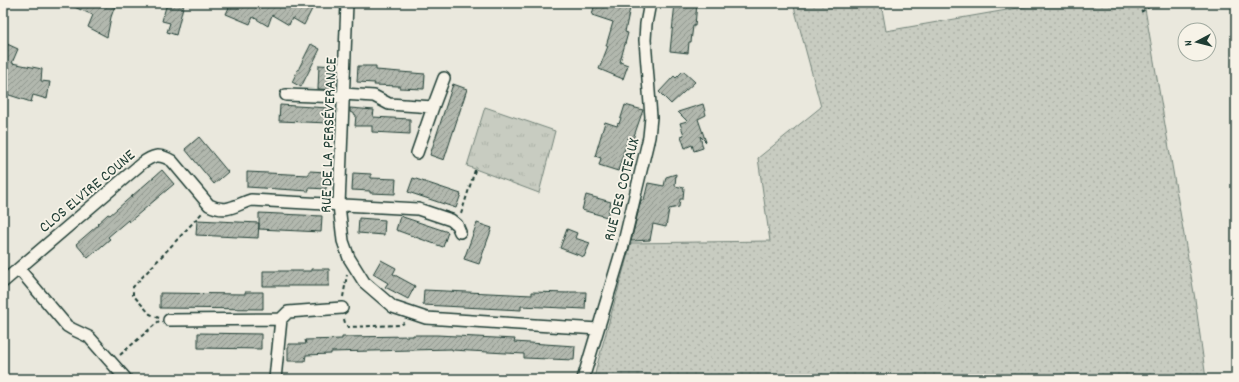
<svg xmlns="http://www.w3.org/2000/svg" width="1239" height="382" font-family="Dekko,sans-serif">
	<defs>
		<pattern id="grass-dots" width="8" height="8" patternUnits="userSpaceOnUse"><rect width="8" height="8" fill="#c8ccc1"/><path d="M2 2h.1M6 6h.1" fill="none" stroke="#abb0a6" stroke-width="1.8" stroke-linecap="round"/></pattern>
		<pattern id="park-tufts" width="24" height="20" patternUnits="userSpaceOnUse"><rect width="24" height="20" fill="#c8ccc1"/><path d="M3 7l-1-3M5 7V3M7 7l1-3M15 17l-1-3M17 17v-4M19 17l1-3" fill="none" stroke="#abb0a6"/></pattern>
		<pattern id="building-hatch" width="6" height="6" patternUnits="userSpaceOnUse"><rect width="6" height="6" fill="#b2b8ae"/><path d="M-1 1l2-2M0 6l6-6M5 7l2-2" fill="none" stroke="#90978e"/></pattern>
	</defs>
	<rect width="100%" height="100%" fill="#eae8dd"/>
	<filter id="ink" filterUnits="userSpaceOnUse"><feTurbulence type="fractalNoise" baseFrequency=".025" numOctaves="2"/><feDisplacementMap in="SourceGraphic" scale="8" xChannelSelector="R" yChannelSelector="G"/><feConvolveMatrix kernelMatrix="1 2 1 2 8 2 1 2 1" color-interpolation-filters="sRGB"/></filter>
	<g filter="url(#ink)">
		<path fill="url(#grass-dots)" stroke="#74847a" d="M793,3H881L886,31L1047,3H1144L1195,299L1206,379H594L597,365L631,243L770,241L758,158L821,107Z"/>
		<path fill="url(#park-tufts)" stroke="#74847a" d="M485,107L555,131L539,193L467,166Z"/>
		<path fill="url(#building-hatch)" stroke="#1f3d34" d="M65,3H116L111,17L107,37L88,27L93,15Z
			M167,3H184L176,35L167,32L170,23L162,21Z
			M231,3H315L304,25L292,18L289,25L272,15L268,26L253,17L250,24L226,14Z
			M595,3H631L625,32L628,33L620,62L628,65L623,79L599,69L608,46H606L613,22L592,15Z
			M675,3H697L695,26H693L691,42H689L688,53L670,51Z
			M5,43L18,49L12,63L42,69L41,81L50,82L47,99L33,95L31,102L3,93V84L5,79Z
			M311,44L320,49L301,87L292,82Z
			M319,65L334,66L333,90L318,89Z
			M358,66H376V70L425,74L424,89L399,88V86L374,85L375,83L357,82Z
			M683,71L695,82L671,104L659,92L674,76L676,78Z
			M453,84L467,89L444,160L430,155Z
			M703,104L706,115L698,119L706,142L700,136L703,148L694,151L692,145L685,148L681,136L684,135L680,123L687,121L678,112Z
			M280,105L329,108V123L279,121Z
			M625,105L643,110L633,139L628,138L618,171L599,165L601,158L595,156L605,122L617,126L618,123L619,124Z
			M350,108L374,110L373,117L410,119V134L372,132V126H355L356,115L350,112Z
			M199,137L228,172L214,184L185,149Z
			M162,170L174,184L129,222L128,220L108,237L110,239L88,258L76,244L98,225L97,224L108,214L110,215Z
			M309,171L327,172L326,189L309,188V191L247,187V172L309,175Z
			M353,173L371,174V178L396,179L395,194L370,193V191L352,190Z
			M676,174L675,186L684,188L683,199H680L679,207L669,209L666,227L653,224L650,240L631,241L641,200H644L648,183L664,186L666,177Z
			M413,178L461,194L456,208L408,192Z
			M586,195L611,202L607,217L582,210Z
			M259,213L322,216L321,232L259,229Z
			M400,216L448,232L443,247L396,230Z
			M359,218L385,220L384,235L358,233Z
			M197,220L259,223L258,238L196,235Z
			M477,223L492,228L479,264L464,259Z
			M567,229L577,233L575,238L590,243L584,257L560,248Z
			M381,260L396,268L393,274L415,286L408,299L385,287L388,283L373,274Z
			M312,269H329V286H263V271H312Z
			M424,290L532,295V292L569,293V292H586L585,309L521,306V310L423,305Z
			M245,292H263V309L160,308V293L245,294Z
			M198,333L261,334V349L198,348Z
			M413,335H437L515,339L514,342L575,346L574,360L524,358V354L452,350V349L331,352V354L306,355L305,361H288V344H306L305,340L342,339V337L413,336Z"/>
		<g fill="none" stroke-linecap="round" stroke-linejoin="round">
			<defs>
				<path id="minor" d="M347,3L339,205L343,241L349,258L364,282L393,307L426,318L598,329
					M343,94L374,96L389,104L433,107
					M286,95L343,97
					M417,153L433,107L444,78
					M19,269L67,326L72,329L89,337L126,379
					M3,282L141,164C153,155 159,153 172,161L209,205C227,214 235,205 251,200L418,209L451,220L457,225L460,232
					M169,320L281,319L288,312L342,308
					M275,379L281,319
					M583,379L623,246L649,137L651,117L645,40L646,24L649,8L651,3"/>
			</defs>
			<use href="#minor" stroke="#1f3d34" stroke-width="14"/>
			<path stroke="#1f3d34" stroke-width="2" stroke-dasharray="4 3" stroke-linecap="butt" d="M1141,12L1155,3
				M461,214L476,167
				M343,297L347,275
				M159,318L150,314L133,295V287L202,213
				M344,319L345,323L348,327L400,325L404,323
				M120,355L159,321"/>
			<use href="#minor" stroke="#f7f3e8" stroke-width="11"/>
		</g>
	</g>
	<g text-anchor="middle" stroke-width="3.5" stroke-linejoin="round" paint-order="stroke">
		<g font-size="16" fill="#1f3d34" stroke="#f7f3e8">
			<text transform="translate(327 135) rotate(-88)" y="6">RUE DE LA PERSÉVERANCE</text>
			<text transform="translate(620 189) rotate(-76)" y="6">RUE DES COTEAUX</text>
			<text transform="translate(86 190) rotate(-40)" y="6">CLOS ELVIRE COUNE</text>
		</g>
	</g>
	<rect width="1239" height="382" fill="none" stroke="#f7f3e8" stroke-width="16"/>
	<rect x="8" y="8" width="1223" height="366" fill="none" stroke="#1f3d34" stroke-width="1.5" filter="url(#ink)"/>
	<g transform="translate(1197 42) rotate(263)"><circle r="19" fill="#f7f3e8" stroke="#a1aaa0"/>
	<path d="M0-3L7 15L0 10L-7 15Z" fill="#1f3d34"/>
	<text y="-6" font-size="11" font-weight="bold" text-anchor="middle" fill="#1f3d34">N</text>
	</g>
</svg>
